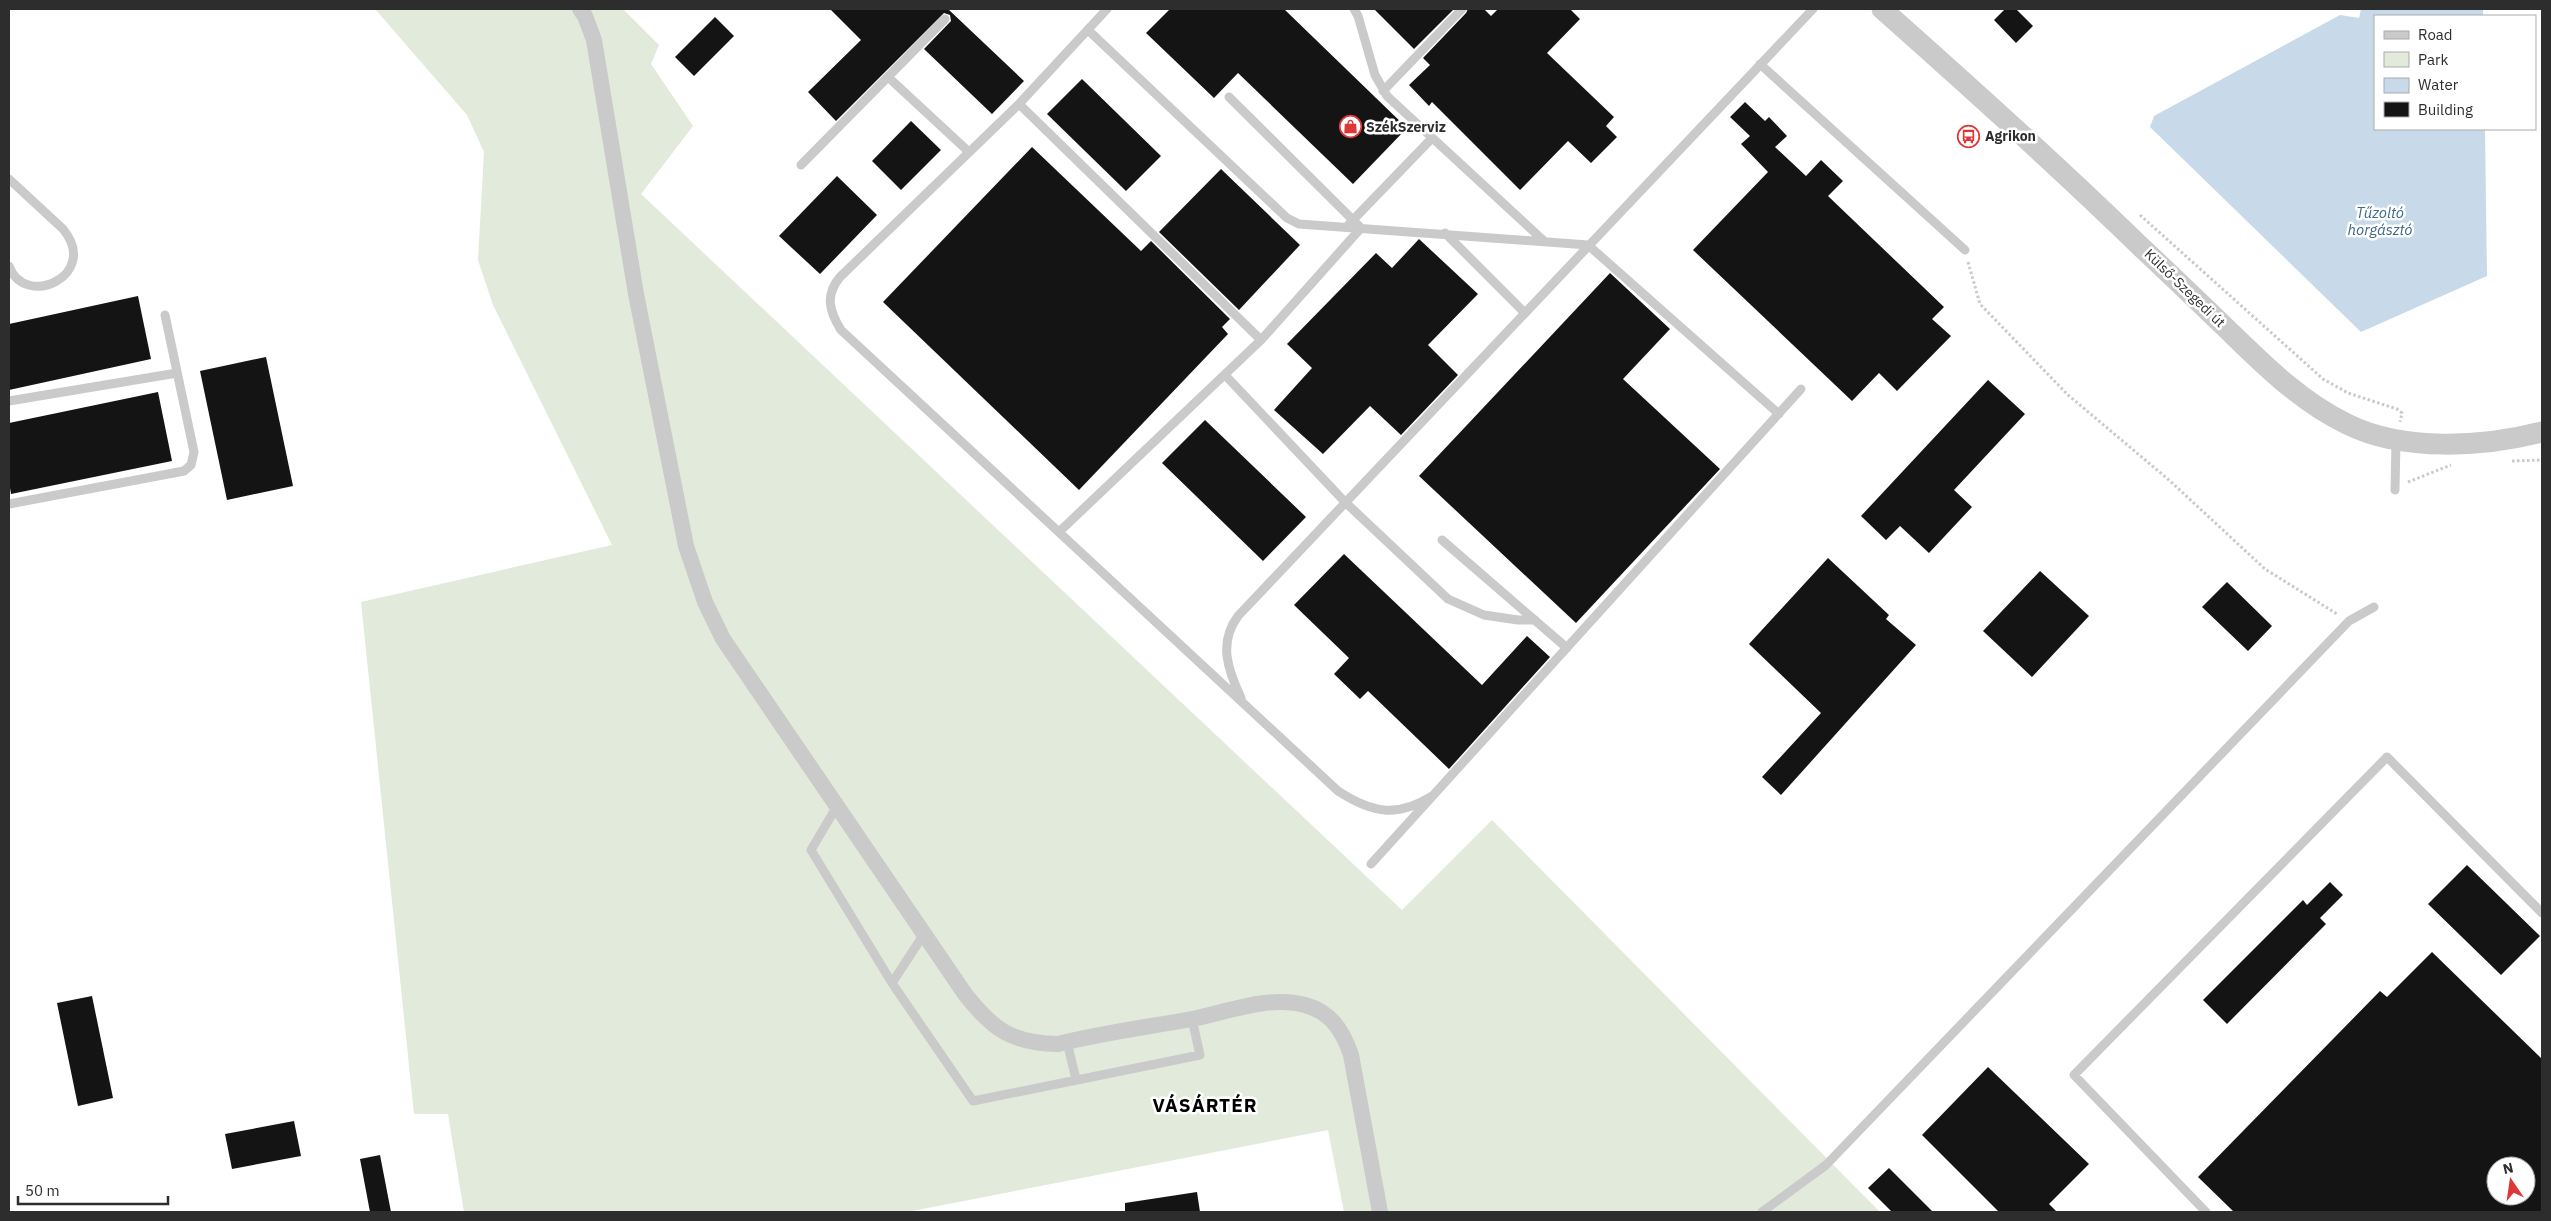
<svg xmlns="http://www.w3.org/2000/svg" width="2551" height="1221" font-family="'IBM Plex Sans',sans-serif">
	<rect width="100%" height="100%" fill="#fff"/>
	<path fill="#e2eadb" d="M375,9H623L659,45L651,64L693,126L641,194L1402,910L1492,820L1880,1212H1344L1328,1130L907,1212H464L448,1114H414L361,602L612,545L493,305L478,260L484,152L467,115Z"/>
	<path fill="#c8dae9" d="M2361,9H2483V16H2375V129H2485L2487,276L2361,332L2150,127L2154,116L2340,15L2359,18Z"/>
	<path fill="#141414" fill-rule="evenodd" d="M830,9H948L1024,81L992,114L924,49L951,21L950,15L944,13L836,121L808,92L861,40Z
		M1170,9H1284L1407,128L1353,184L1238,73L1214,98L1146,33Z
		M1374,9H1454L1414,49Z
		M1468,9H1484L1491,16L1498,9H1570L1580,19L1547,53L1614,117L1606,126L1617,137L1591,163L1568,141L1520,190L1432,102L1429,106L1409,85L1430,65L1423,58L1466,13Z
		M2005,9H2016L2033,26L2016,43L1994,20Z
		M715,17L734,36L694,76L675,57Z
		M1082,79L1161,156L1126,191L1047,114Z
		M1745,102L1765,121L1769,117L1787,136L1775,147L1806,176L1821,160L1843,181L1828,196L1944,307L1932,319L1951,336L1897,391L1879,373L1852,401L1693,250L1768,172L1741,144L1750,136L1730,117Z
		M911,121L941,150L901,190L872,161Z
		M1032,147L1141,251L1151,241L1230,319L1222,327L1228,334L1079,490L883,302Z
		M1221,169L1300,245L1239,310L1159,232Z
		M837,176L877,215L820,274L779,236Z
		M1419,239L1478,294L1428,345L1458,375L1401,435L1370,406L1323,454L1274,410L1312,368L1287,344L1376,253L1392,268Z
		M1610,273L1670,329L1623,379L1720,469L1576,623L1419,476Z
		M138,296L151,359L9,390V324Z
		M266,357L293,486L227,500L200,371Z
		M1988,380L2025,414L1954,490L1972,507L1929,553L1900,526L1886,540L1861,516Z
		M158,392L172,461L11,494L9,482V423Z
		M1205,420L1306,517L1263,561L1162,463Z
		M1344,554L1482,685L1527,636L1550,657L1449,769L1368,691L1360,699L1334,674L1349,658L1294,605Z
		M1828,558L1889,615L1886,619L1916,645L1781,795L1762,777L1821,713L1749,644Z
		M2040,571L2089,616L2032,677L1983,631Z
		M2227,582L2272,626L2248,651L2202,607Z
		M2467,865L2540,936L2501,975L2428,904Z
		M2330,882L2343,895L2320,918L2326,924L2227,1024L2203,1000L2303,900L2307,905Z
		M2432,952L2542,1059V1212H2234L2198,1177L2380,991L2387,997ZM2496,1166H2526V1196H2496Z
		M92,996L113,1098L78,1106L57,1003Z
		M1988,1067L2089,1164L2049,1204L2057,1212H1999L1922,1135Z
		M294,1121L301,1156L232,1169L225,1134Z
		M380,1155L391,1212H370L360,1159Z
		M1889,1168L1933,1212H1892L1868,1188Z
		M1197,1192L1200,1212H1125V1203Z"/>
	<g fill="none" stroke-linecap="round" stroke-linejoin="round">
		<path stroke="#cacaca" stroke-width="3" stroke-dasharray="2.5 2.5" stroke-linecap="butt" d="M2140,215L2323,379L2348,393L2397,409L2402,413L2400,422
			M1968,262L1980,304L2068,395L2169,480L2265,569L2337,614
			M2512,461L2542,460
			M2408,482L2451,465"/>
		<path stroke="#cacaca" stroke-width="9" d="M1107,9L1019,104L840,277C825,295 829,311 841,330L1338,791C1372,813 1397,818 1432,796
			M1354,9L1358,16L1375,75L1387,96L1544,241
			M1088,30L1287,218L1299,224L1588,245L1779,414
			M1760,64L1965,250
			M888,77L969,152
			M1383,91L1462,9
			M1019,104L1261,340
			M801,165L945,19
			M9,179L63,229C101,275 25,310 9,266
			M1349,224L1432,138
			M1445,233L1524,312
			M1225,375L1345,502L1448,599L1484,615L1518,620H1535
			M9,401L177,373
			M2395,490L2396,440
			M9,504L184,471L191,465L194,452L165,315
			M1059,532L1261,340L1361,228L1229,97
			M1442,540L1567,648
			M1241,698C1228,670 1218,643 1238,616L1813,9
			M837,806L811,850L892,983
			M1371,864L1801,389
			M924,934L892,983L973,1101L1200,1055L1192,1019
			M1067,1042L1076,1079
			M1762,1212L1826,1165L2349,621L2374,607
			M2206,1212L2074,1075L2387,757L2542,913"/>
		<path stroke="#cacaca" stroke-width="16" d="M580,9L585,16L594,40L636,294L686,546L705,602L723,639L965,994C993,1030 1012,1043 1058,1044C1102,1033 1148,1027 1192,1019C1227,1012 1270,995 1305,1005C1331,1012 1343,1031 1351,1055L1380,1212"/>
		<path stroke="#cacaca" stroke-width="21" d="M1882,9C1970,87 2057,165 2141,247C2170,274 2199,302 2228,330C2264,365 2301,402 2347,424C2403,452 2484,447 2542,432"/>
	</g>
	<defs>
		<symbol id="shop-ring" viewBox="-11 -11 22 22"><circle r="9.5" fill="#fff" stroke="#dd3738" stroke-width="1.5"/><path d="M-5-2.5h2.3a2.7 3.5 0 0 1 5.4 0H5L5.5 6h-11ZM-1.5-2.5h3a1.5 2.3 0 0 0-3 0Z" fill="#dd3738"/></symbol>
		<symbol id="bus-ring" viewBox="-11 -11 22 22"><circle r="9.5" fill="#fff" stroke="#dd3738" stroke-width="1.5"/><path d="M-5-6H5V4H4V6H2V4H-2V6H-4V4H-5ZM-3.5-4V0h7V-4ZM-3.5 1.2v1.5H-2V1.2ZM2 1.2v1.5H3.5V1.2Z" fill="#dd3738"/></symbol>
	</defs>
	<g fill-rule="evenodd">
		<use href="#shop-ring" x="1338" y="114" width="25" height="25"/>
		<use href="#bus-ring" x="1956" y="124" width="25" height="25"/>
	</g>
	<g text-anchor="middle" stroke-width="5" stroke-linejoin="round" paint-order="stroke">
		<g font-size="14" font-weight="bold" fill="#2d2d2d" stroke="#fff" text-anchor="start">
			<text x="1366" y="132">SzékSzerviz</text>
			<text x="1985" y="141">Agrikon</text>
		</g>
		<g font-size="14" fill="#2d2d2d" stroke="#fff">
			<text transform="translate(2185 288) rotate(44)" y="5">Külső-Szegedi út</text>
		</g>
		<g font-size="15" font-style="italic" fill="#3f688b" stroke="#fff">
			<text x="2380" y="218">Tűzoltó<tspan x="2380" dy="17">horgásztó</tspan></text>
		</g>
		<g font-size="19" font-weight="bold" letter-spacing="1" fill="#000" stroke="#fff">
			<text x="1205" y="1112">VÁSÁRTÉR</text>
		</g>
	</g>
	<rect width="2551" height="1221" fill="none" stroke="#2d2d2d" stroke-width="20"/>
	<rect x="2374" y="15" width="162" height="115" fill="#ffffff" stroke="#ababab"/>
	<rect x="2384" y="31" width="25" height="8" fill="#cacaca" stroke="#ababab"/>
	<text x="2418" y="40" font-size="15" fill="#2d2d2d">Road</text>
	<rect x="2384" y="52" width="25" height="15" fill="#e2eadb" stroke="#ababab"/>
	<text x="2418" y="65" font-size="15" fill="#2d2d2d">Park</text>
	<rect x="2384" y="78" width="25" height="15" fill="#c8dae9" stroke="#ababab"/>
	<text x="2418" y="90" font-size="15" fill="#2d2d2d">Water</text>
	<rect x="2384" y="102" width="25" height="15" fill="#141414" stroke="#ababab"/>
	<text x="2418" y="115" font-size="15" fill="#2d2d2d">Building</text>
	<g transform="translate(2511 1181) rotate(347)"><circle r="24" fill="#ffffff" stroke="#ababab"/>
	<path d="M0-4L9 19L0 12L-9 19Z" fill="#dd3738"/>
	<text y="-8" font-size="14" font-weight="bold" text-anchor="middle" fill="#2d2d2d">N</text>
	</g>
	<path d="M18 1196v8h150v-8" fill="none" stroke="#2d2d2d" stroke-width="2.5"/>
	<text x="25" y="1196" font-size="15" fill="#2d2d2d" stroke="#ffffff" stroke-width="4" paint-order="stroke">50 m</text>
</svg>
